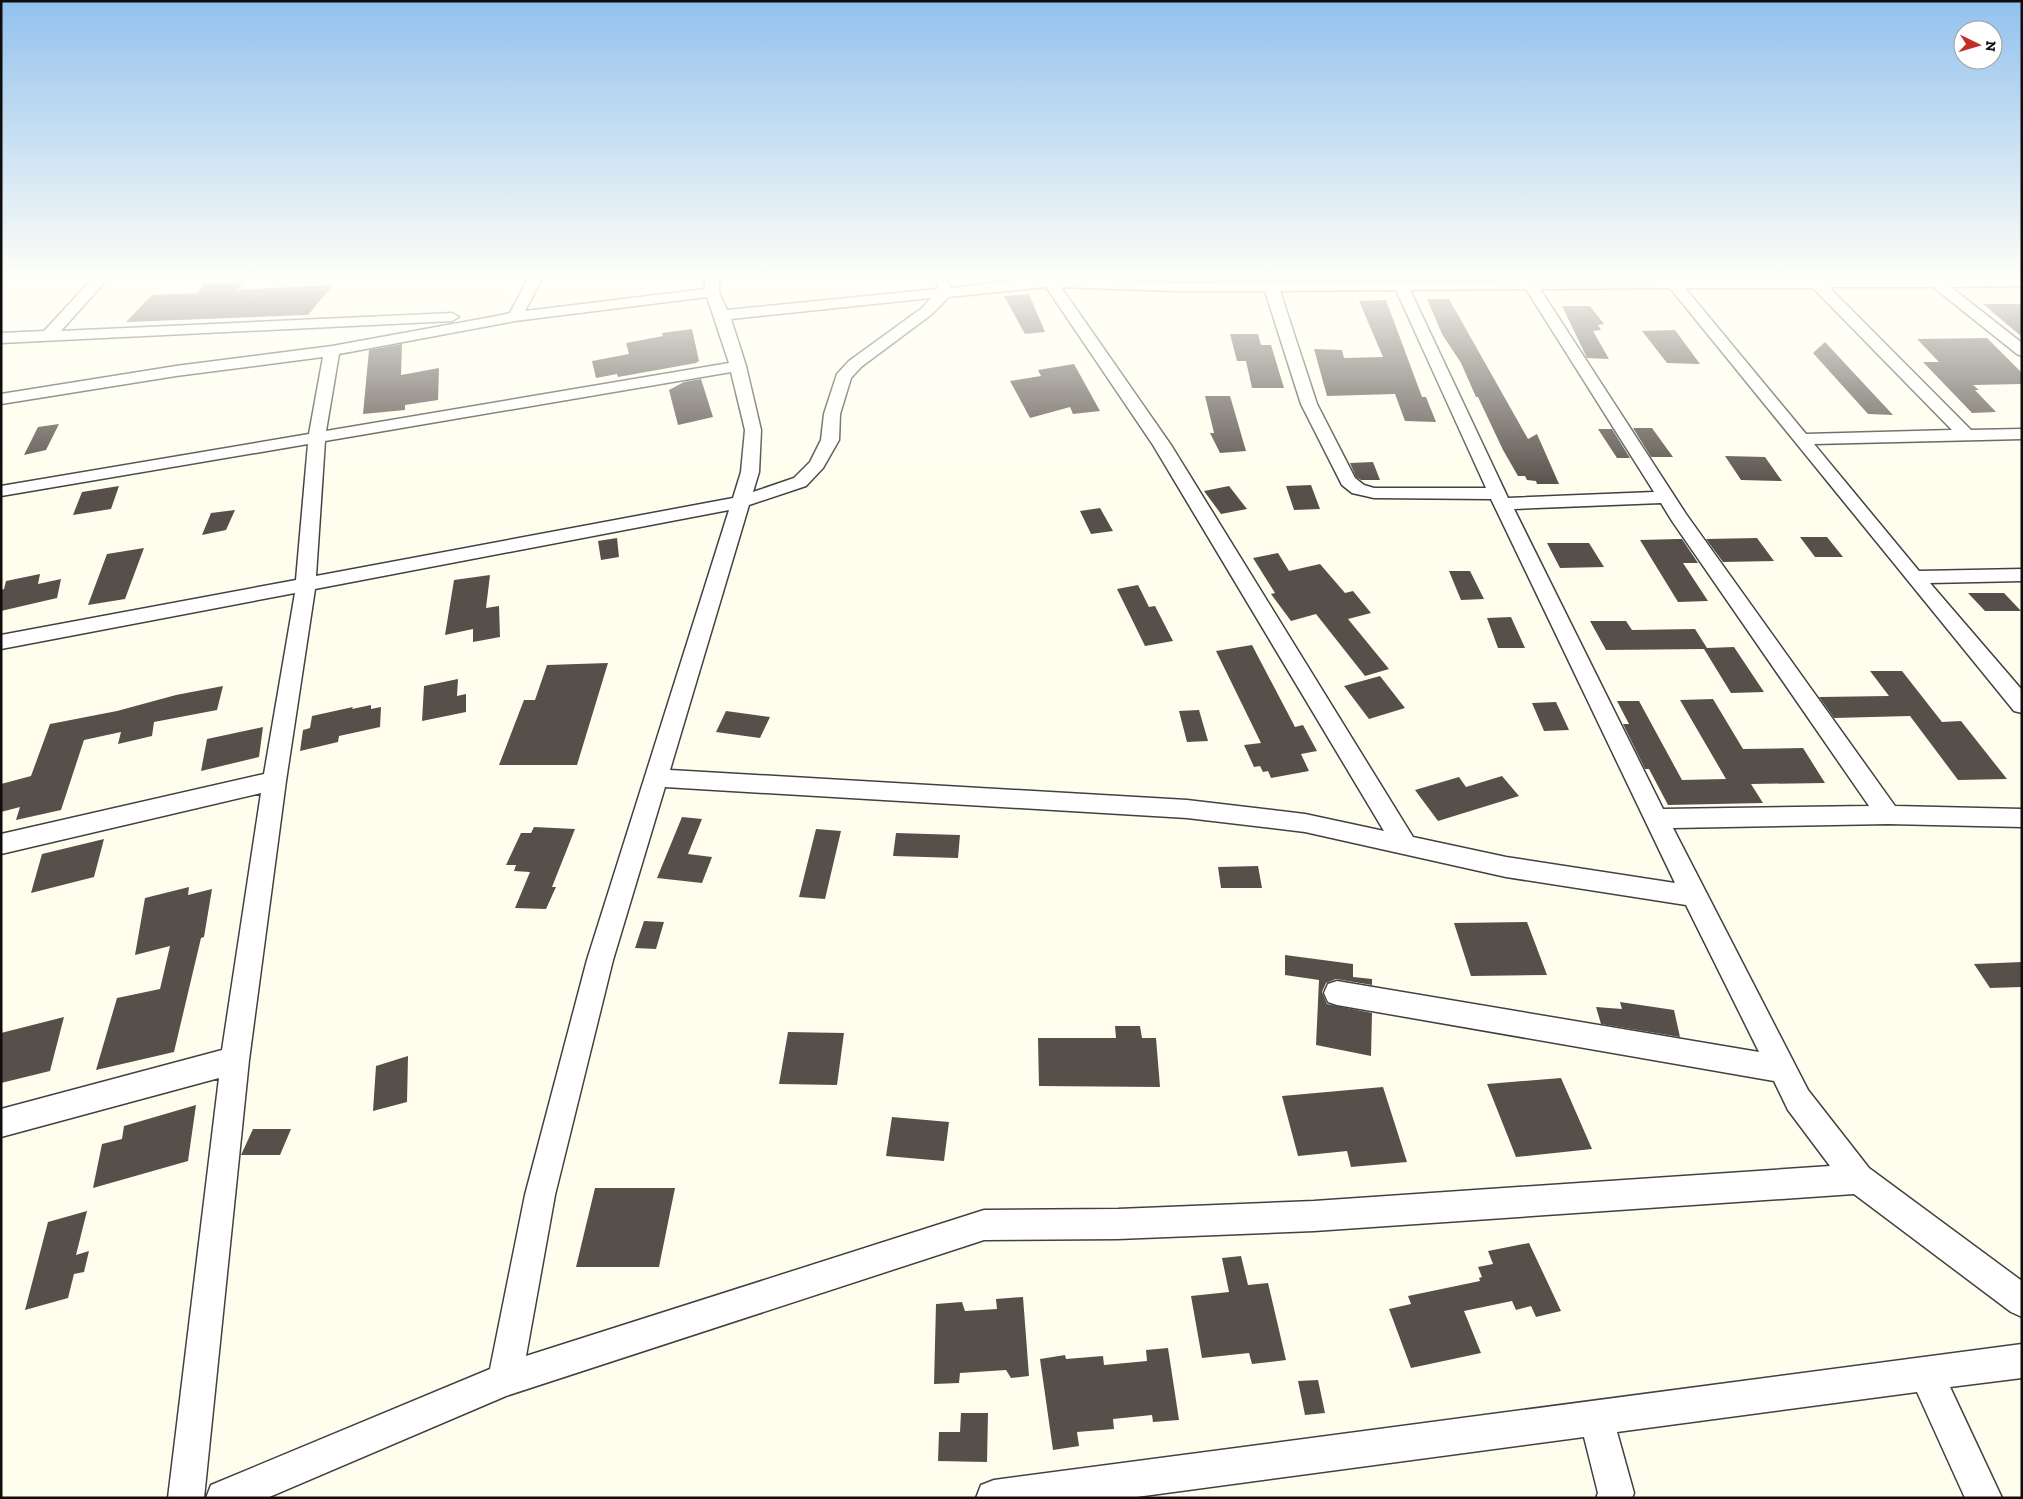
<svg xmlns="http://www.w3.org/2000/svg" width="2023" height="1499" font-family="'Zilla Slab',serif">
	<rect width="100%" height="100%" fill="#fffeee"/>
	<path fill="#57504a" d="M243,283L237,290L333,285L308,315L126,322L152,295L197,293L203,284Z
		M1029,294L1045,332L1025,334L1004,296Z
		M1427,299H1449L1528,439L1537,434L1559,484H1537L1536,481L1527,480L1525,476H1518L1503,450L1478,397H1476L1461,363L1442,334Z
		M1386,300L1422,397H1426L1436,422L1405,421L1395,394L1327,396L1314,349L1342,350L1344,358L1383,357L1359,301Z
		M1983,304H2022V337Z
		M1562,306H1590L1604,324L1598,325L1601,330L1593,331L1609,359L1587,358Z
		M692,329L699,361L696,363L618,377L617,374L596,378L592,361L629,354L626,343L663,336L662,333Z
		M1675,330L1700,364L1667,363L1642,331Z
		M1230,334H1258L1261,345H1271L1284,388H1252L1246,361H1237Z
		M1987,338L2022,373V384L1973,385L1979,390H1975L1996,412L1972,413L1923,362H1939L1917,339Z
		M1825,342L1893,415L1868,414L1813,353Z
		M402,344L401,375L439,368L438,400L405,405V410L363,414L369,350Z
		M1074,364L1100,411L1073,414L1070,407L1030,418L1010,381L1041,376L1038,370Z
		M701,379L713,417L678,425L669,390L684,382Z
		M1205,396H1230L1246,451L1220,453L1210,433H1214Z
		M59,424L46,450L24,455L38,427Z
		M1633,428H1652L1673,457H1651Z
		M1598,429H1612L1630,458H1617Z
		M1725,456L1765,457L1782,481L1741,480Z
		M1373,462L1380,480H1361L1356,477L1350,463Z
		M1311,485L1320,509L1294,510L1286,486Z
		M119,486L111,509L73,515L82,492Z
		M1229,486L1247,509L1221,514L1204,491Z
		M1100,508L1113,531L1091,534L1080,511Z
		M235,510L226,530L202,535L211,513Z
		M1800,537H1827L1843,557H1815Z
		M617,538L619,557L601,560L598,541Z
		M1757,538L1774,561L1723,562L1706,539Z
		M1678,539H1682L1698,563H1683L1708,601L1678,602L1640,540Z
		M1547,543H1589L1604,567L1560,568Z
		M144,548L125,599L88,605L107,554Z
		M1278,553L1289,571L1320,564L1345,593L1353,591L1371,613L1348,619L1389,669L1365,676L1316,614L1291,621L1271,594L1275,593L1253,558Z
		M1449,571H1470L1484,599L1461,600Z
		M40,574L38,584L61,579L57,598L1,611V590L4,589L6,581Z
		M490,575L486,608L499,606L500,637L473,642V629L445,635L454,580Z
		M1138,585L1149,607L1155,606L1173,641L1145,646L1117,589Z
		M1968,593H2004L2021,611H1985Z
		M1511,617L1525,648H1498L1487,618Z
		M1590,621H1626L1632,630L1695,629L1707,648L1734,647L1764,692L1731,693L1704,649L1606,650Z
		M1252,645L1295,727L1303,725L1317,751L1301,754L1309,771L1271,778L1268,771L1263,772L1260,766L1254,767L1244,745L1261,743L1216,651Z
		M608,663L577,765H499L524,700H535L547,665Z
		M1870,671H1902L1942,722L1961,721L2007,779L1958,780L1910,716L1834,718L1819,697L1889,696Z
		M1380,676L1405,708L1369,719L1344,686Z
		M458,679L457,696L466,694V712L422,721L424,686Z
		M223,686L217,710L154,722L152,736L118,744L121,732L84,740L61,810L16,820L20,807L1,812V784L31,776L50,724L117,711L176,695Z
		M1713,699L1743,749L1803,748L1825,783L1751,784L1763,803L1668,805L1649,769H1645L1623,724H1629L1617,701H1639L1682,780L1726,779L1680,700Z
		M1556,702L1569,730L1544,731L1532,703Z
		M371,705V709L381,707L380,727L339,736L338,742L300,751L303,730L310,728L312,716L353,707L352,709Z
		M1199,710L1208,741L1187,742L1179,711Z
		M726,711L770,717L760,738L716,732Z
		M263,727L259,757L201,771L207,739Z
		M1502,776L1519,796L1438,821L1415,790L1459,777L1466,787Z
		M682,817L702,819L688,854L712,857L702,883L657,878Z
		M534,827L575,829L552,887H556L546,909L515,908L530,872L514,871L516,865H506L521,833H531Z
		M816,829L841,831L825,899L799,897Z
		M896,833L960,835L958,858L893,856Z
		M104,839L94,877L31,893L42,854Z
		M1258,866L1262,888H1221L1218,867Z
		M189,887L188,895L212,889L204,937L201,938L174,1052L96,1070L117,998L160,989L170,946L135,955L145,898Z
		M644,921L664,922L656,949L635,948Z
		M1527,922L1547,975L1471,976L1454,923Z
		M1285,955L1353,964V977L1372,979V985L1336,979L1326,983L1322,992L1327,1004L1372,1013L1371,1056L1316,1045L1319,980L1285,975Z
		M2022,962V987L1990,988L1974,964Z
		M1620,1002L1674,1010L1680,1037L1601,1024L1596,1007L1622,1009Z
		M64,1017L50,1071L1,1083V1033Z
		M1115,1026H1140L1142,1038H1156L1160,1087L1039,1086L1038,1038H1116Z
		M788,1032L844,1033L837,1085L779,1084Z
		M408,1056L407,1102L373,1111L376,1066Z
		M1561,1078L1592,1149L1516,1157L1487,1084Z
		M1383,1087L1407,1162L1351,1167L1347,1151L1298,1156L1282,1096Z
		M196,1105L188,1161L93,1188L102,1144L122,1139L124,1126Z
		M892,1117L949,1122L944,1161L886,1156Z
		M253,1129H291L280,1155H241Z
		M595,1188H675L659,1267H576Z
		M87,1211L76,1255L89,1251L84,1272L74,1274L68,1298L25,1310L48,1222Z
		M1529,1243L1561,1311L1536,1317L1531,1306L1516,1310L1512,1301L1464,1311L1481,1353L1411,1368L1389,1309L1411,1304L1408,1296L1480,1281L1479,1278L1482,1277L1478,1267L1493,1264L1488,1251Z
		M1241,1256L1248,1285L1268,1283L1286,1360L1252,1364L1249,1353L1202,1358L1191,1296L1229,1292L1222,1258Z
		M1023,1297L1029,1376L1011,1378L1006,1370L960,1373L959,1383L934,1384L936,1304L962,1302L965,1311L997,1309L996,1299Z
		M1168,1348L1179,1420L1153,1422L1152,1415L1113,1419L1114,1429L1077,1432L1079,1446L1053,1450L1040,1359L1065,1355L1066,1359L1103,1356L1104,1365L1147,1361L1146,1350Z
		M1318,1380L1325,1413L1305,1415L1298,1381Z
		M961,1413H988L987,1462L938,1461L939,1432H960Z"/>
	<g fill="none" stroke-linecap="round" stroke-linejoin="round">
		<defs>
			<path id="minor" d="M94,277H109L61,331L452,313L459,317L452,321L1,343V333L44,331Z
				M529,277H543L525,311L705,289V277H719V292L727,310L937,289L938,282H948L951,288L1040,277L1175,283L1520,281L1518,277H1532L1534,281L1663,280L1661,277H1676L1678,280L2022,278V286L1951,287L2022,343V356L2017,354L1933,287H1829L1971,430L2022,429V439L1814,444L1919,571L2022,569V581L1930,583L2022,690V713L2014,711L1670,288L1540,289L1686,514L1895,806L2022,809V827L1888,824L1673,828L1808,1090L1869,1168L2022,1281V1317L2011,1312L1854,1194L1314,1231L1118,1239L984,1240L506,1396L267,1498H206L211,1485L490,1369L525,1195L587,960L729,510L315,589L286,781L249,1060L204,1498H168L219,1078L1,1137V1109L222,1050L261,793L1,854V834L264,774L295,593L1,649V635L296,580L308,444L1,496V486L309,434L323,357L176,376L1,404V394L176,366L332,346L497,316L510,313ZM1046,287L1153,445L1384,831L1305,814L1187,800L670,770L749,505L806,486L823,468L839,440L840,414L851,378L861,367L932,314L949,297ZM1061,287L1175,291H1265L1301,404L1342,485L1352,493L1374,498L1491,499L1675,883L1506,857L1413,837L1171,445ZM1685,288H1813L1952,430L1806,434ZM1526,289L1654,492L1508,498L1410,290ZM1396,290L1486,488H1374L1364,485L1355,478L1317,404L1280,291ZM707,297L729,363L326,431L339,354L515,321ZM931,298L922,308L849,361L837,374L824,414L821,440L810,462L794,478L753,492L759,472L761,430L746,366L731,319ZM731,372L745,430L741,472L733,498L316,576L325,441ZM1661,503L1672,521L1869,806L1663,809L1514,509ZM665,787L1187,818L1305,832L1506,877L1686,905L1759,1052L1337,981L1328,984L1324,993L1328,1002L1337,1005L1774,1081L1788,1110L1830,1166L1314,1201L1118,1209L984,1210L526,1356L555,1195L613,960Z
				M2022,1344V1378L1950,1387L2002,1498H1965L1917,1392L1617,1432L1634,1493L1632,1498H1596L1598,1493L1584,1437L1129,1498H976L981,1485L994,1480Z"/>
		</defs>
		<use href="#minor" stroke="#414141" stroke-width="3"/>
		<use href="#minor" fill="#fff" fill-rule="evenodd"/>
	</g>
	<linearGradient id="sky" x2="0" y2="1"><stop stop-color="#92c1ee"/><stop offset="0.57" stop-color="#fffff7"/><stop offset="1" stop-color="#fffff7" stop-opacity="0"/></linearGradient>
	<rect width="2023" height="487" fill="url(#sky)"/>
	<rect width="2023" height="1499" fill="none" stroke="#0e0e0e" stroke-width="5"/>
	<g transform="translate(1978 45) rotate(95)"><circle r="24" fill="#ffffff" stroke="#9f9f9f"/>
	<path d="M0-4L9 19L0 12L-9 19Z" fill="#c03123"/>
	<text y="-8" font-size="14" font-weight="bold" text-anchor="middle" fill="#0e0e0e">N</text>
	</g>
</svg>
